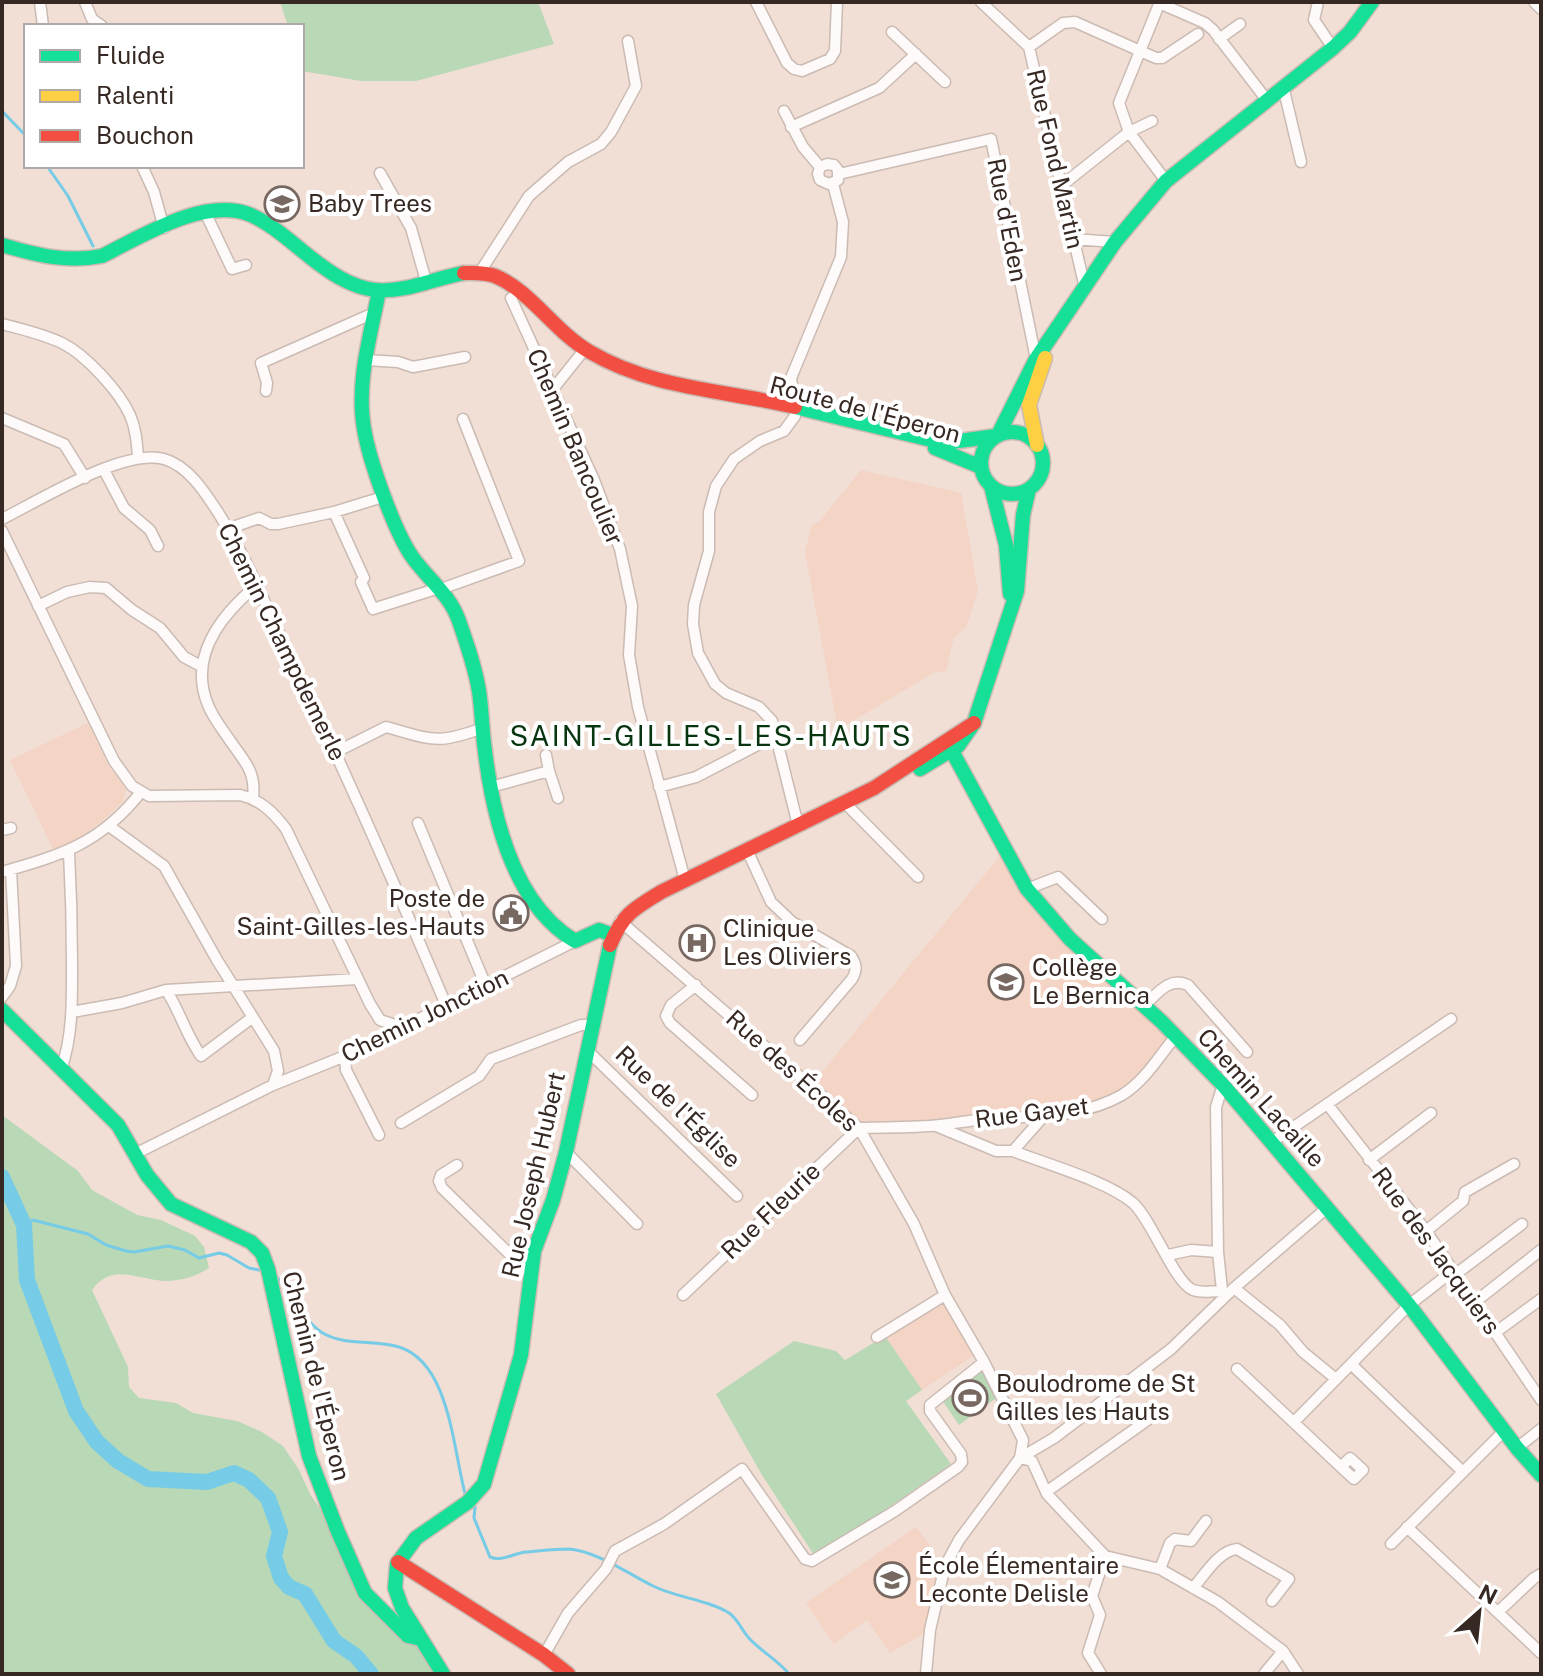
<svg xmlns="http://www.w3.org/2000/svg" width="1543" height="1676" font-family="'Public Sans',sans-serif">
	<rect width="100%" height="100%" fill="#f1ded5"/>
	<path fill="#f4d4c4" d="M861,470L961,493L978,591L966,628L954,637L946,671L935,672L838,730L805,552L812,524L818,523Z
		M88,723L108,765L126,789L123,801L106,818L86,833L70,843L53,849L10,760Z
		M1004,851L1026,890L1175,1036L1132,1087L1087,1108L858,1125L812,1084Z
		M943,1299L976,1354L922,1390L885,1336Z
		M916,1527L945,1566L930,1630L890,1653L867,1620L834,1644L806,1603Z"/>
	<path fill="#b8d8b6" d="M280,2H538L554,44L416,81H361L302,71V26H288Z
		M2,1115L78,1171L92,1190L137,1215L161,1220L195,1236L204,1247L209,1268C197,1276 183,1280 168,1281C139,1281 113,1261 92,1290L128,1367L129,1387L139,1398L176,1403L193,1413L237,1421L262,1432L283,1446L299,1470L311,1496L338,1532L365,1593L443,1674H2Z
		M885,1336L922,1390L906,1401L951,1464L816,1558L762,1475L716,1394L794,1341L836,1351L845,1360Z
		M983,1370L999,1396L959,1425L942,1400Z"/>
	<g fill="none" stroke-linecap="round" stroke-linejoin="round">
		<path stroke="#76cbe6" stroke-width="3" d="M2,111L26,136
			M47,166L68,196L93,246
			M24,1225L33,1220L88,1234L106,1245L126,1251L134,1252L168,1246L185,1250L199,1258L219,1253L227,1255L249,1268L264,1271
			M275,1275C292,1292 301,1318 321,1332C345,1347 373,1339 399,1347C451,1363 453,1453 466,1497
			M475,1507L474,1518L490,1557C502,1562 514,1553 526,1552C539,1551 555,1549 569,1549C596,1551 629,1574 653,1586C677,1598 706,1599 729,1613C738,1619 741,1629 748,1637C760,1651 777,1659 789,1674"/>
		<path stroke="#76cbe6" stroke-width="16" d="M2,1177L24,1225L27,1280L76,1411L97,1442L118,1461L148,1479L207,1482L234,1473L249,1480L268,1498L280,1532L274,1556L281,1578L289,1587L305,1594L334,1641L356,1656L371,1674"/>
		<defs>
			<path id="street" d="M40,2L43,26
				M85,2L92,19L102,26
				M756,2L787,63L794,69L802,71L830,59L835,51L837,2
				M981,2L1029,47L1085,288
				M1160,2L1119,103L1129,132L1166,181
				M1318,2L1314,20L1333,48
				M1534,2L1541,9
				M1159,3L1205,23L1213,30L1266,99
				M892,32L945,82
				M1219,39L1240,24
				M1029,47L1063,23L1075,22L1156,58H1162L1198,34
				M1283,86L1301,162
				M784,111L803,147L820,167L818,174L820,180L829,184L838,180V170L834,165L827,164L820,167
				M791,127L879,88L916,54
				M142,166L154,192L164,228
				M380,173L411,228L426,281
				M839,174L991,139L1036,359
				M1061,186L1129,132L1152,121
				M205,212L232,269L246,265
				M1073,239L1115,242
				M480,272L529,196L568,162L601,144L611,132L636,86L628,41
				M511,298L594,480L620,549L632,606L629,655L638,707L685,880
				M2,324C22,329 43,334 62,343C86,355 119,391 130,415C136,429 137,443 138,458
				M366,360L398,362L413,367L465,357
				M553,389L585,349
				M266,391L267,383L261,363L376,312
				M810,411L793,392L791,378L841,257L843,222L833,184
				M795,416L784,431L760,441L734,459L716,486L709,512V551L694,605L693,624L698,653L715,684L726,693L759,707L772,721L798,825
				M2,418L64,444L85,478
				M104,470L124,508L150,530L158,546
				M334,512L364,578L361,582L373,609L439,588
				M2,519C40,500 124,448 164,459C189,466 206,494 219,514C248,560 269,613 292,661C347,775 397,889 446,1005
				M227,529L259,518L271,524H278L334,512L386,496
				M2,531L114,761L132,786L149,796L240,795C261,800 273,812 286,829L370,1004L380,1020L401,1027
				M441,589L519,561L463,419
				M38,606L67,592L90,587L106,588L132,610L160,628L184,657L201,666
				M336,752L386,727C433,740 436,745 483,728
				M546,755L549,771
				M491,787L549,771L558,798
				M659,787L696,777L777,735
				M253,798C256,772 245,762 231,742C223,730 213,718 208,705C188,657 221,615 256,586
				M845,803L918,877
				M418,823L486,986
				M109,826L164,866L217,960L274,1051L278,1071L273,1085
				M2,830L11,828
				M747,850L771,902L792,922L851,956C857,965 857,970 852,979L800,1040
				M2,872C62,855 101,843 141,792
				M1027,889L1058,877L1102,919
				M620,921L859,1128L914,1224L945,1295L984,1362L1023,1440L1020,1458L959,1540L945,1566L930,1630L926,1674
				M696,985L671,1005L666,1016L670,1023L752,1095
				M166,990C180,1011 186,1035 201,1056L253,1017
				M2,997L10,986L16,966L11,870
				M1144,1006C1157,994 1169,976 1188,985L1247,1052
				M72,1012L122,1003L166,990L357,979
				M586,1052L592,1055L737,1196
				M345,1056L346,1070L379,1135
				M62,1067C73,1033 72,999 72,963C72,926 71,889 69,852
				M1328,1105L1426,1231L1541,1400
				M401,1123L479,1076L491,1059L581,1025H592
				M936,1126L996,1151H1013C1046,1164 1107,1181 1133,1203C1152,1220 1174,1282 1193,1290C1206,1295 1216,1288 1229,1293
				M859,1128C886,1127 913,1128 940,1125C956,1123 972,1120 989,1119C1033,1116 1082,1118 1122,1095C1145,1081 1159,1056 1176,1036
				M1272,1142L1451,1019
				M1013,1151L1043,1117
				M566,1152L637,1224
				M135,1154L273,1085L345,1056L575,941
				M1369,1160L1431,1113
				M457,1165L441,1175L439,1181L442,1188L531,1275
				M1426,1231L1463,1201L1465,1192L1514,1164
				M1168,1255L1191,1250L1218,1252
				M1456,1274L1522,1224
				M1234,1288L1280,1325L1303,1352L1336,1379
				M1222,1290L1218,1252L1216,1107L1223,1085
				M683,1295L859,1128
				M1475,1302L1541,1250
				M1496,1332L1541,1299
				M877,1337L945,1295
				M1351,1364L1462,1471
				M1237,1369L1341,1467L1354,1479L1363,1470L1350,1458L1341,1467
				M1294,1422L1409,1305L1454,1270
				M1517,1448L1541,1429
				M1020,1458L1054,1438L1171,1349L1234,1288L1328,1207
				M1020,1458L1032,1461L1047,1494L1105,1556L1160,1569L1218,1602L1283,1651L1298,1674
				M1046,1492L1156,1414
				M1407,1527L1541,1653
				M1391,1544L1504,1431
				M1160,1569L1170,1543L1175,1539L1191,1541L1206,1521
				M1193,1588C1205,1575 1218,1551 1237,1549L1289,1579L1272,1601
				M1498,1612L1534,1578L1541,1574
				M544,1655L568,1613L606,1569L615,1551L664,1524L742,1469L805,1559L812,1561L895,1511L958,1467L962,1462L961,1454L930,1411V1405L984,1362
				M1101,1674L1088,1653L1100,1615L1092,1596L1105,1556
				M1264,1674L1283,1651"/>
			<path id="fast" d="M2,245C36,255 67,263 102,256C142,236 205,196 251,215C273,225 291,242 310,257C329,272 350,287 375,290C405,293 435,278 464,273
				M379,291C370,338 355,386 365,434C371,465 395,533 413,558C429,580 450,595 459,621C467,644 475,667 479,691C482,711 482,731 485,751C493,818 513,904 575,941L599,930L613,935
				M795,407L944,443L996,436
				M981 463a31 31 0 1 1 62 0a31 31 0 1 1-62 0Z
				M998,435L1036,359L1115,242L1166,181L1333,48L1350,32L1372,2
				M935,448L981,467
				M991,486L1006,545L1010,594
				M953,753L1027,889L1070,939L1162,1022L1223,1085L1409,1305L1517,1448L1541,1475
				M920,769L958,746L974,723L1017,591L1023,515L1029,489
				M2,1010L118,1125L147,1175L171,1204L251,1242L262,1253L268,1269L309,1456L338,1532L365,1593L408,1636L421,1639
				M443,1674L402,1608L395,1588L397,1564L416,1538L468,1502L484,1484L521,1355L534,1251L553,1200L566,1152L610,945"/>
			<path id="slow" d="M1037,445L1029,405L1045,358"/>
			<path id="jam" d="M464,273C474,273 485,272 495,276C530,290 556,333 590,352C653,389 725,390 795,407
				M610,945C623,914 633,909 661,892L874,788L974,723
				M398,1562L544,1655L568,1674"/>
		</defs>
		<use href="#street" stroke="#cabbb3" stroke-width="13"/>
		<use href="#fast" stroke="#cabbb3" stroke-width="17"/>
		<use href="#slow" stroke="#cabbb3" stroke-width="17"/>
		<use href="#jam" stroke="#cabbb3" stroke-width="17"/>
		<use href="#street" stroke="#fdfaf9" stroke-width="10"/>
		<use href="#fast" stroke="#16e098" stroke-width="14"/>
		<use href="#slow" stroke="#ffcf43" stroke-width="14"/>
		<use href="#jam" stroke="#f24e42" stroke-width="14"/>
	</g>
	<defs>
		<symbol id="school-ring" viewBox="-11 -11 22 22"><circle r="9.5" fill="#fff" stroke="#776861" stroke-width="1.5"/><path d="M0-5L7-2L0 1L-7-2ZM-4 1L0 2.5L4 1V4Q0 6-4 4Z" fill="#776861"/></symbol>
		<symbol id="civic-ring" viewBox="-11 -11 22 22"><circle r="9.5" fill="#fff" stroke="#776861" stroke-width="1.5"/><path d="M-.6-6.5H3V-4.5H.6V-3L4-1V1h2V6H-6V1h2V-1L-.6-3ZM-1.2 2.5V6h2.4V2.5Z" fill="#776861"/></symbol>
		<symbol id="hospital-ring" viewBox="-11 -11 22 22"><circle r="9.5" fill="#fff" stroke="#776861" stroke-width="1.5"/><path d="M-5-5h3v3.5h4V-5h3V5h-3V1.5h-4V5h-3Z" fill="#776861"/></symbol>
		<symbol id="stadium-ring" viewBox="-11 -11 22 22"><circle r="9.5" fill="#fff" stroke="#776861" stroke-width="1.5"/><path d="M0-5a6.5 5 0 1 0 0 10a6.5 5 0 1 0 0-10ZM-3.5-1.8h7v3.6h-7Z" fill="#776861"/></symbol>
	</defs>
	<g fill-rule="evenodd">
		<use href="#school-ring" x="262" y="184" width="40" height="40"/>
		<use href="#civic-ring" x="491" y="893" width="40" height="40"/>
		<use href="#hospital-ring" x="677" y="923" width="40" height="40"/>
		<use href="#school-ring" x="986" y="962" width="40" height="40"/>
		<use href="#stadium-ring" x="950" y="1378" width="40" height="40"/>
		<use href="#school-ring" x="872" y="1560" width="40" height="40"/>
	</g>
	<g text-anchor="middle" stroke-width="8" stroke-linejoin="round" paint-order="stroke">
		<g font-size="24" fill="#362822" stroke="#fff">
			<text transform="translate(1055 159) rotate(77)" y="8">Rue Fond Martin</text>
			<text transform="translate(1007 220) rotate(79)" y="8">Rue d'Eden</text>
			<text transform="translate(865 410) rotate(15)" y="8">Route de l'Éperon</text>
			<text transform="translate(575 447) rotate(67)" y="8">Chemin Bancoulier</text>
			<text transform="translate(282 642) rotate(64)" y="8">Chemin Champdemerle</text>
			<text transform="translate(425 1016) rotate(-26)" y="8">Chemin Jonction</text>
			<text transform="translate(792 1071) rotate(42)" y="8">Rue des Écoles</text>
			<text transform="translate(1261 1098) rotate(48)" y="8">Chemin Lacaille</text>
			<text transform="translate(678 1107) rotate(44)" y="8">Rue de l'Église</text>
			<text transform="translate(1032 1113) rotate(-7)" y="8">Rue Gayet</text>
			<text transform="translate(534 1175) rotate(-77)" y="8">Rue Joseph Hubert</text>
			<text transform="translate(771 1211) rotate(-44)" y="8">Rue Fleurie</text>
			<text transform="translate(1436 1251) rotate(54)" y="8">Rue des Jacquiers</text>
			<text transform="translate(316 1376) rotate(76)" y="8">Chemin de l'Éperon</text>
		</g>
		<g font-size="24" fill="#362822" stroke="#fff" text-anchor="start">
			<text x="308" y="212">Baby Trees</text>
			<text x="485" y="907" text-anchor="end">Poste de<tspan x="485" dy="28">Saint-Gilles-les-Hauts</tspan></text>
			<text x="723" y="937">Clinique<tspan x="723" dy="28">Les Oliviers</tspan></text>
			<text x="1032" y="976">Collège<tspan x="1032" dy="28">Le Bernica</tspan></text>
			<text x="996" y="1392">Boulodrome de St<tspan x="996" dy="28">Gilles les Hauts</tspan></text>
			<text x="918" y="1574">École Élementaire<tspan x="918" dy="28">Leconte Delisle</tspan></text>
		</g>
		<g font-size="28" letter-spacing="2" fill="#07350f" stroke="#fff">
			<text x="711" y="746">SAINT-GILLES-LES-HAUTS</text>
		</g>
	</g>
	<rect width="1543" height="1676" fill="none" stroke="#362822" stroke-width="8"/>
	<rect x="24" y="24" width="280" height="144" fill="#ffffff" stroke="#afa9a7" stroke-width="2"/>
	<rect x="40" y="50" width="40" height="12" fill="#16e098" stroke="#afa9a7" stroke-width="2"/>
	<text x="96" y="64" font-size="24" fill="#362822">Fluide</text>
	<rect x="40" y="90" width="40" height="12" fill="#ffcf43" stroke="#afa9a7" stroke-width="2"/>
	<text x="96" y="104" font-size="24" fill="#362822">Ralenti</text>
	<rect x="40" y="130" width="40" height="12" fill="#f24e42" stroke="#afa9a7" stroke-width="2"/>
	<text x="96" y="144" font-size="24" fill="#362822">Bouchon</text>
	<g transform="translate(1479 1612) rotate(27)" stroke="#ffffff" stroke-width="6" paint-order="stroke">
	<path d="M0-6L14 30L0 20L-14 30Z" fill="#362822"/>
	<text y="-12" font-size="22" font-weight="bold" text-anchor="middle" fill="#362822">N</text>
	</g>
</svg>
